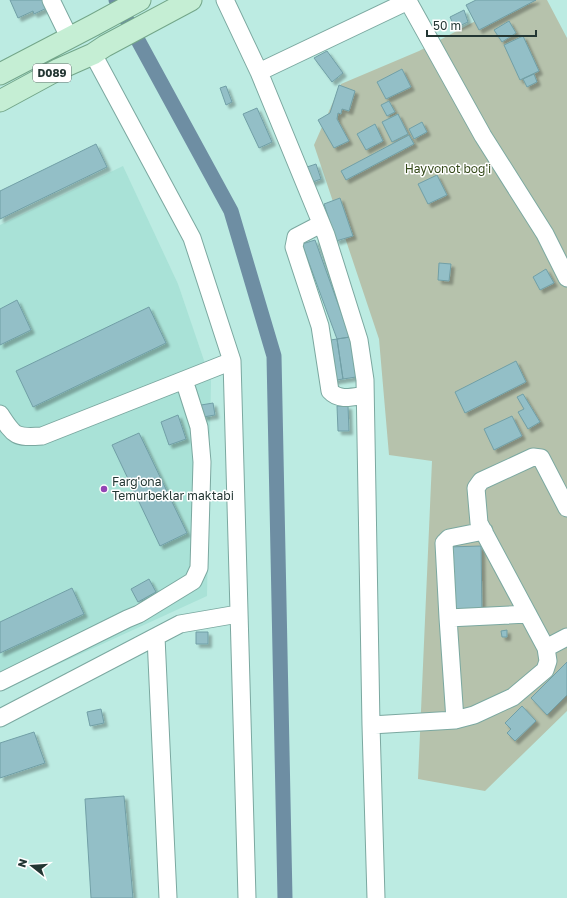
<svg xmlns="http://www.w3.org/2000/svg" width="567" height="898" font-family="'Golos Text',sans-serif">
	<defs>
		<filter id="shadow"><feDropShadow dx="3.5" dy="3.5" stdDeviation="1" flood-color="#0004"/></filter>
	</defs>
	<rect width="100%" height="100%" fill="#bcebe2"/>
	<path fill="#a9e2d7" d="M123,166L178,284L211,381L207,596L0,691V225Z"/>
	<path fill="#b6c2ac" d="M515,0H547L567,38V711L485,791L418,779L432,461L389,455L379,339L314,145L341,84L419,51Z"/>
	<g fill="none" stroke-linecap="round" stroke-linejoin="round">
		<path stroke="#6e8ea3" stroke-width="15" d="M116,0L231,211L274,356L285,898"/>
	</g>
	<path fill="#93bfc7" stroke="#719fa6" filter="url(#shadow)" d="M10,0H46L49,7L34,14L33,11L18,18Z
		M476,0H536L479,30L466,5Z
		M464,10L468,22L455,28L450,17Z
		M509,21L516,33L502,42L494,30Z
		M523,36L539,71L520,80L504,45Z
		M327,51L343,73L332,82L314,58Z
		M402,69L411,87L386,99L377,82Z
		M534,74L537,82L527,87L523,79Z
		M339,85L355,91L349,111L342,109L341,114L338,113L337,119L349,141L334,148L318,120L330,113Z
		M226,86L232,102L226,105L220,88Z
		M389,101L395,112L387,116L381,105Z
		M257,108L272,142L259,148L243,114Z
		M398,114L408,134L392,142L382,122Z
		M422,122L427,132L414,139L409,129Z
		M375,124L383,141L366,150L357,134Z
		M409,135L414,144L346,180L341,171Z
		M96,144L107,167L0,219V191Z
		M316,164L321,179L310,183L304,168Z
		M437,175L447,195L428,204L418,184Z
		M340,198L353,236L336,241L324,204Z
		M315,240L350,337L337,339L302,244Z
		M439,263L451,264L449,281L438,280Z
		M546,269L554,283L540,290L533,277Z
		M17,300L31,330L0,345V309Z
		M149,307L166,343L33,407L16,371Z
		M350,337L356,377L343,379L337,339Z
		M337,339L343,379L331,381L324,341Z
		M516,361L526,382L465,413L455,392Z
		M523,394L540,422L528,429L518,412L524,409L517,397Z
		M213,403L215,415L203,417L201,405Z
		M337,406H348L349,431H338Z
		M178,415L186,439L169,445L161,422Z
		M512,416L522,436L494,450L484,429Z
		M139,433L187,533L160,546L112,445Z
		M481,546L482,613H447V547Z
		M149,579L156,592L138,602L131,589Z
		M72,588L84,614L0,653V622Z
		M507,630V637H502L501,631Z
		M196,632H208V644H196Z
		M567,662V695L547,715L531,698Z
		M522,706L536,721L515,741L507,733L511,729L505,723Z
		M101,709L104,723L90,726L87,712Z
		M34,732L45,763L0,778V743Z
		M124,796L133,898H91L85,799Z"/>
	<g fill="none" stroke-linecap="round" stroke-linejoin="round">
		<defs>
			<path id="minor" d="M51,0L69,37
				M225,0L259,72L326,235L359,340L365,380L371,725L376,898
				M93,54L192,238L232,361L247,898
				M259,72L408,1L483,136L545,234L567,278
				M321,224L296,237L294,247L320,326L330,391C339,401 352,397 365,395
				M0,414C14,436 15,438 42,436L232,361
				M448,618L528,614
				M156,637L168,898
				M546,648L567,637
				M0,682L127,619L139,614L193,581L199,568L202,462L199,427L184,380
				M0,718L180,624L238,614
				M455,720L448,618L444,543L449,538L484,531
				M371,725L455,720L474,715L513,697L545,670L548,661L546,648L479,523L476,488L481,481L533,457L541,458L567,508"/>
			<path id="major" d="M0,74L94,25L140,0
				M0,101L59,69L93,54L105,46L191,0"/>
		</defs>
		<use href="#minor" stroke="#7ba8a0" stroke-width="19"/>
		<use href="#major" stroke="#73a689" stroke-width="23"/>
		<use href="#minor" stroke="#fff" stroke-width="17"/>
		<use href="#major" stroke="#c5eed4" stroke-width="21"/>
	</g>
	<circle fill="#9445b5" stroke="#fff" stroke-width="1.5" cx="104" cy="489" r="4"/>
	<g text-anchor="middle" stroke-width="3" stroke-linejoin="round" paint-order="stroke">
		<rect fill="#fff" stroke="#657270" stroke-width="1" x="33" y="64" width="38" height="18" rx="3"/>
		<g font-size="11" font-weight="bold" fill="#233633">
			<text x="52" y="77">D089</text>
		</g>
		<g font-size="12" fill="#354a1a" stroke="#fff">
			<text x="448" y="173">Hayvonot bog'i</text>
		</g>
		<g font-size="12" fill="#233633" stroke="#fff" text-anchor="start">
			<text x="112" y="486">Farg'ona<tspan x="112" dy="14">Temurbeklar maktabi</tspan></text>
		</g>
	</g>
	<g transform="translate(32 866) rotate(287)" stroke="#ffffff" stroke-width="3" paint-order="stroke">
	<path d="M0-3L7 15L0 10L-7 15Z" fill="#233633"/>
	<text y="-6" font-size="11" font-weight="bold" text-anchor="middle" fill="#233633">N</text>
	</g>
	<path d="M427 30v6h109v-6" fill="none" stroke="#233633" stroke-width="2"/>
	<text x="433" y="30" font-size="12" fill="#233633" stroke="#ffffff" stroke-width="3" paint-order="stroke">50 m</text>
</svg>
